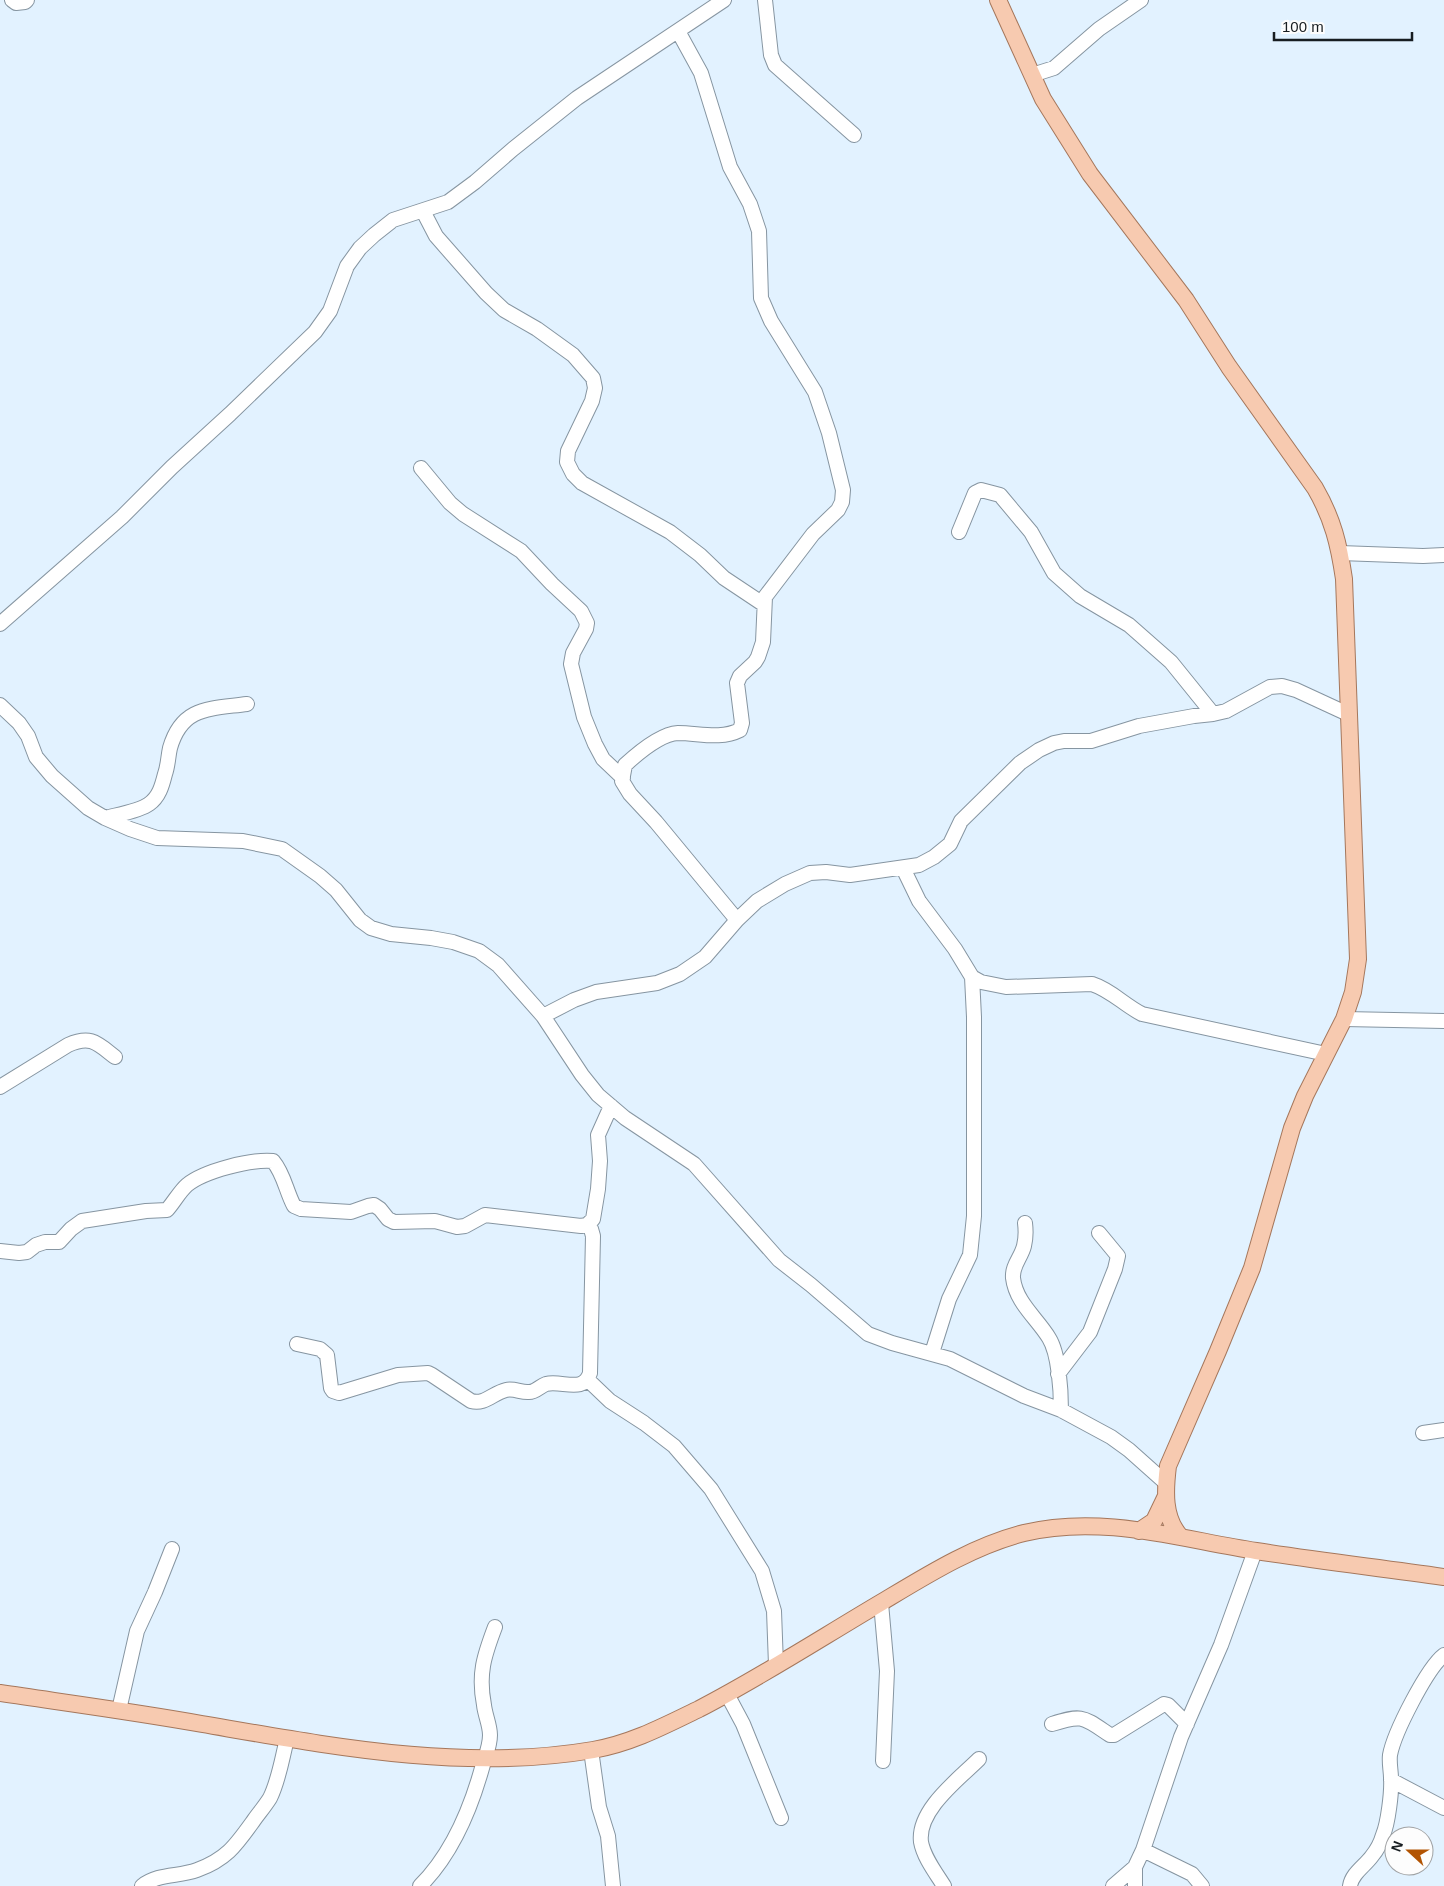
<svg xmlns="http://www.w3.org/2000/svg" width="1444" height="1886" font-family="Arial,sans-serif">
	<rect width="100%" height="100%" fill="#e2f2ff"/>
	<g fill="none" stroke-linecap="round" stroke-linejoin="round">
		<defs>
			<path id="minor" d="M12,0L16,3L25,2L27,0
				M765,0L771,55L775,65L854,135
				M678,31L701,73L730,167L750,204L759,231L761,298L771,321L815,392L829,433L843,490L842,502L838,510L813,534L765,597L763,642L758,657L755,662L740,676L737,683L742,723L740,730C720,740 699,733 678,733C660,734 638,753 625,765L622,781L630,794L656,822L737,920
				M1032,75L1054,68L1099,29L1141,0
				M423,211L436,236L486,293L504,310L537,329L573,355L593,378L595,388L592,401L568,451L567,462L573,474L582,483L670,532L700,555L724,578L763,604
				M421,468L450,503L463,514L521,551L552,584L581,611L587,623L586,629L573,653L571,664L584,717L595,744L603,759L623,778
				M959,532L975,493L981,490L1000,495L1031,532L1054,573L1080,596L1129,625L1171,662L1213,714
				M1340,553L1423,556L1444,555
				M0,624L122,517L172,467L230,414L315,332L330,311L347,266L360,248L374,235L393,220L448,202L475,182L513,149L577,98L724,0
				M0,705L19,723L28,736L36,757L52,776L88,808L105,818L130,829L157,838L243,841L282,849L320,876L336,890L360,920L371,928L391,934L431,938L453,942L479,951L498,965L543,1016L582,1075L598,1095L625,1118L694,1164L779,1260L811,1285L868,1334L892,1343L950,1359L1024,1396L1061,1410L1111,1437L1129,1450L1166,1483
				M105,818C116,815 140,811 149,804C159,797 162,786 165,774C168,766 168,757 170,748C182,706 210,709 247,704
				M903,868L919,901L955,949L972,977L981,982L1006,987L1092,984C1111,990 1124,1005 1142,1014L1326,1054
				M543,1016L574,1000L596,992L657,983L680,974L705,957L737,920L757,901L785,884L810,873L826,872L850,875L919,865L934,857L950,844L961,821L1020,763L1039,750L1054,743L1064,741H1091L1139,726L1194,716L1213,714L1226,711L1270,687L1282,686L1296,690L1348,714
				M1344,1019L1444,1021
				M0,1087L68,1045C91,1035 97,1043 115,1057
				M1025,1223C1026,1231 1026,1238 1024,1246C1021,1258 1012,1265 1013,1278C1016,1303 1037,1318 1049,1338C1059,1354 1061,1391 1061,1410
				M0,1251L19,1253L27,1252L36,1245L45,1242H59L71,1229L82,1221L146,1211L167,1210C174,1202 180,1191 187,1185C204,1171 251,1159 273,1161C284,1174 286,1191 294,1206L301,1209L351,1212L368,1206L374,1205L380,1209L388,1219L394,1222L435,1221L457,1227L465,1226L485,1215L581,1226L587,1225L593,1219L598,1189L600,1161L598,1135L611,1106
				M297,1344L320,1349L327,1355L331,1388L333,1391L339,1393L398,1375L428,1373L432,1375L471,1401C485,1405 493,1393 506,1390C514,1388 522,1393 529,1392C536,1392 540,1386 546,1384C562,1380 584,1394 590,1373L593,1236L591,1229L587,1225
				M932,1353L949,1299L970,1255L974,1216V1017L972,977
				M1058,1374L1090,1332L1115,1269L1118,1256L1099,1233
				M588,1380L610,1401L644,1423L674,1446L711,1489L762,1571L774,1611L776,1665
				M1423,1433L1444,1430
				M881,1603L887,1671L883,1761
				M727,1694L743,1724L781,1818
				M119,1710L137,1631L155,1592L172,1549
				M1052,1724C1083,1714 1083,1717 1110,1735H1114L1164,1704L1168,1705L1187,1724
				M591,1750L599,1807L608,1836L613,1886
				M1391,1780L1444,1808
				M1143,1850L1192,1874L1202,1886
				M1135,1867V1886
				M142,1886C159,1873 178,1877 197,1870C227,1859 236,1845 254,1820C259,1813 265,1806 270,1798C279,1780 282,1758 287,1739
				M420,1886C452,1854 470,1811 482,1768C485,1757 490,1747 490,1735C490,1725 485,1715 484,1705C478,1674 484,1656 495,1627
				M944,1886C936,1873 924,1858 921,1842C917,1810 959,1779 979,1759
				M1113,1886L1135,1867L1143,1850L1181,1737L1221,1645L1255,1551
				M1350,1886C1352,1873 1365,1866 1372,1856C1377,1850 1381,1842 1383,1835C1388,1823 1392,1792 1391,1778C1391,1771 1389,1763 1390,1755C1394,1733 1427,1668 1444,1655"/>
			<path id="major" d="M998,0L1043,99L1090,174L1186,300L1229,367L1315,488C1333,519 1339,545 1344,579L1358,959L1353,992L1344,1019L1305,1096L1292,1128L1252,1268L1218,1351L1168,1466C1165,1490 1163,1518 1181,1537
				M1139,1531L1154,1521L1166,1496
				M0,1693C67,1703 135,1712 202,1724C331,1746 463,1772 593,1750C632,1743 664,1726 699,1709C761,1677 821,1638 882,1602C927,1575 973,1546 1024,1533C1102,1514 1179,1539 1256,1551C1319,1561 1382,1568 1444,1577"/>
		</defs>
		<use href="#minor" stroke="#8695a1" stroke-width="16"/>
		<use href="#major" stroke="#a5775c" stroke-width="18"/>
		<use href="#minor" stroke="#fff" stroke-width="14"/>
		<use href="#major" stroke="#f7cab0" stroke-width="16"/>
	</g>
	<g transform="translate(1409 1851) rotate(291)"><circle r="24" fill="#fdfdfd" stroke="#a1a3a5"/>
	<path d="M0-4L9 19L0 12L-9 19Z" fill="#b25403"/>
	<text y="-8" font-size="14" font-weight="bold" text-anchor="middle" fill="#171d21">N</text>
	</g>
	<path d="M1274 32v8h138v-8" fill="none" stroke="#171d21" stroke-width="2.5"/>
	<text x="1282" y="32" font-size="15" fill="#171d21" stroke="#fdfdfd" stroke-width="4" paint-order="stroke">100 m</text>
</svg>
